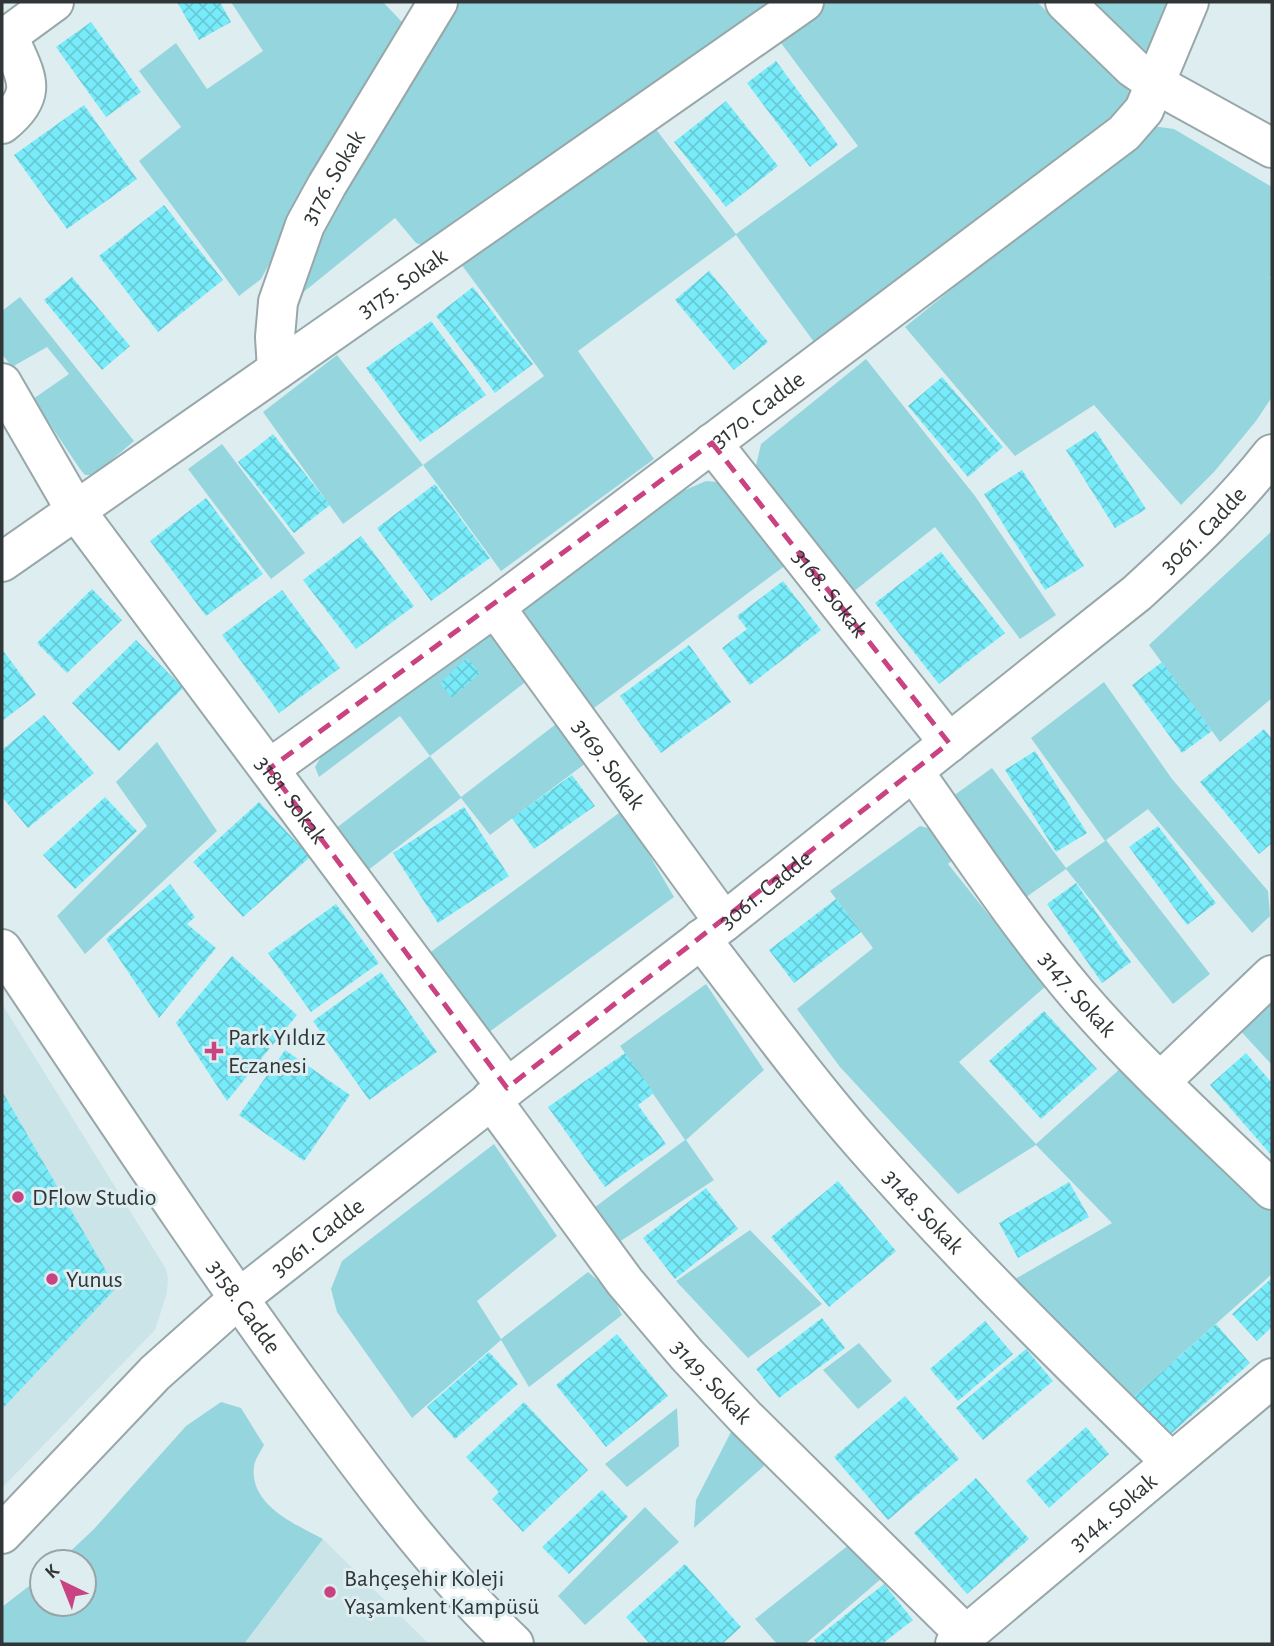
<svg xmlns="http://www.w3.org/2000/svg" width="1274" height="1646" font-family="'Alegreya Sans',sans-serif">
	<defs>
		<pattern id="building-cross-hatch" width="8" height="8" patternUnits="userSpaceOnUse" patternTransform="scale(1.75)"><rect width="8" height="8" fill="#77ebf9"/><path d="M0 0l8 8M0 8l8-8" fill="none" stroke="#67cad6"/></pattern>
	</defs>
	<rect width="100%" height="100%" fill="#deeef0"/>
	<path fill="#cbe4e7" d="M2,1004L166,1269L168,1278L167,1293L155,1330L2,1488Z
		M323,1539L429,1644H244Z"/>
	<path fill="#95d5dd" d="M231,2H383L402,22L261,279L239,296L139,161L181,127L139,71L176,43L207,89L263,51Z
		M453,2H769L428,247L416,243L395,218L290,303L306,251Z
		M827,2H1037L1130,92L1127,113L814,342L736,235L578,351L654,459L501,571L423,465L343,524L263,412L337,355L423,465L544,376L461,264L655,128L736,234L858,146L778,39Z
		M1086,2H1177L1154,58Z
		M1152,126L1174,129L1272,187V274L1270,278L1272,280V397L1256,421L1214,472L1181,505L1094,405L1015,456L905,327Z
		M20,297L134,441L94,475H85L80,469L33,399L69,374L47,347L12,367L2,354V311Z
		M866,359L975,496L1056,615L1020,639L935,527L848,596L755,470L761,444Z
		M222,444L305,553L271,579L188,469Z
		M706,481L717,482L733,491L794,559L590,711L521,616L524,607L660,501Z
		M1272,531V698L1220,742L1149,645Z
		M488,634H494L528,680L430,756L461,797L560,721L590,760L490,835L461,798L367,871L335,829L430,756L400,716L319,777L315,767L325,750Z
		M1104,682L1172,779L1268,891L1270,916L1252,933L1148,809L1106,840L1210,974L1173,1004L1066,869L1022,900L949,799L992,768L1066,868L1105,841L1031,738Z
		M157,742L217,831L85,954L57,916L147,826L116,782Z
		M623,810L674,897L485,1035L428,954Z
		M920,826L932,829L957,856L948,864L1046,986L959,1062L1036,1144L1121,1068L1272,1213V1274L1129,1401L1010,1282L1112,1223L1036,1145L958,1194L840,1067L797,1009L873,948L830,891Z
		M706,984L764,1070L686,1140L714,1180L613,1246L587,1213L685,1140L620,1046Z
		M1272,991V1065L1236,1026Z
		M494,1144L557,1236L477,1301L501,1339L588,1272L610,1291L622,1315L529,1387L501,1340L412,1418L337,1312L331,1289L342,1261Z
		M750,1230L822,1304L748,1358L676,1281Z
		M859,1343L892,1381L858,1409L823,1370Z
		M221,1402L241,1408L264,1445C261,1451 255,1459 254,1466C249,1505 295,1524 323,1539L244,1644H2V1607L42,1576V1604H84V1562H59L94,1529L186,1426Z
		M677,1408L679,1446L627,1487L605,1464Z
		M731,1432L765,1465L694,1528L696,1500Z
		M645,1507L679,1542L585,1625L558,1596Z
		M850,1544L882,1578L805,1644H777L755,1619Z"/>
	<path fill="url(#building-cross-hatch)" d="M177,2H220L231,22L199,40Z
		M91,22L141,92L106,117L56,47Z
		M776,61L838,145L810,167L747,83Z
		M726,101L778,166L726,207L674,142Z
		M84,105L137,179L67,229L14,155Z
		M164,205L223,280L158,332L99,256Z
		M709,271L768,342L734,370L675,300Z
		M72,277L130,346L102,370L44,300Z
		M473,287L533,364L495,393L436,316Z
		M431,321L486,395L420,442L366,368Z
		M942,377L1003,447L968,477L908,406Z
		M1096,431L1146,509L1115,528L1066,450Z
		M273,434L330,505L294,533L238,462Z
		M1022,470L1084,566L1045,590L984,494Z
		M435,484L490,558L431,601L377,528Z
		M206,498L263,574L206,616L150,541Z
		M361,536L414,606L356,649L303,580Z
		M941,552L1005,633L939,684L875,603Z
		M783,581L821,630L750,685L722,648L747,629L737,616Z
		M92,589L122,620L67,673L37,643Z
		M282,590L340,668L279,713L222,635Z
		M136,640L183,688L119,751L72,703Z
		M689,645L731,702L661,753L620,696Z
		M2,649L36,695L2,721Z
		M467,658L480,673L452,698L440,683Z
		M1162,662L1212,731L1182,753L1132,685Z
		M44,715L94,773L28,828L2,797V750Z
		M1264,729L1272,739V843L1259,854L1200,782Z
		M1035,751L1087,833L1056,852L1005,770Z
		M572,775L595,806L534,849L512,818Z
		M105,797L137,831L75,889L43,855Z
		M259,802L310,857L243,917L193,862Z
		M464,807L509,876L438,923L393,853Z
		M1158,826L1216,903L1187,925L1129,847Z
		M1076,883L1131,962L1102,983L1047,904Z
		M170,884L195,917L187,924L216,948L159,1018L106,939Z
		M836,899L861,932L794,983L769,950Z
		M336,904L379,963L311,1012L268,953Z
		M232,956L297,1015L227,1101L176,1023Z
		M381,972L437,1052L369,1100L313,1021Z
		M1044,1011L1097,1069L1041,1119L989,1061Z
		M285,1050L350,1095L304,1161L239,1115Z
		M625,1053L654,1093L638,1105L666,1144L605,1187L548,1107Z
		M1246,1053L1272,1083V1156L1210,1085Z
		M2,1091L116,1288L2,1409Z
		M838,1181L896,1251L829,1307L771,1237Z
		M1069,1182L1089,1217L1018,1258L999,1223Z
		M706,1188L738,1229L675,1279L643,1238Z
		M1272,1278V1327L1257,1341L1232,1314Z
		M822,1318L845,1348L779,1398L756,1369Z
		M985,1321L1013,1354L958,1401L930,1369Z
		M1216,1324L1250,1363L1164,1440L1129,1401Z
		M617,1334L668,1396L606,1447L556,1385Z
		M1026,1349L1053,1381L983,1440L956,1408Z
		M489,1352L518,1384L455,1439L427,1407Z
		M905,1396L959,1459L888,1520L834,1457Z
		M524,1402L588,1470L523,1532L492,1499L499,1492L466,1457Z
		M1086,1427L1109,1454L1049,1508L1026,1481Z
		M976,1478L1029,1539L967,1594L914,1533Z
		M602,1490L628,1517L569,1574L542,1547Z
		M685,1564L741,1627L722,1644H650L626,1617Z
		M884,1584L913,1620L882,1644H818L814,1640Z"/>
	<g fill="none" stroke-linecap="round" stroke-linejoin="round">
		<defs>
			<g id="minor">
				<path d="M1065,2L1133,68L1156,84L1272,148"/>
				<path d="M2,40L54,2"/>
				<path d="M2,124C42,92 24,75 8,35"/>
				<path id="s1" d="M277,370L275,337L278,302L305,225L327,185L438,2"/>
				<path id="s2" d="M2,383L76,511L507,1088"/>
				<path id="s3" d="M712,443L949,743"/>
				<path id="s4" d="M2,562L804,2"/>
				<path id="s5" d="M495,607L724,922"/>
				<path id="s6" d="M269,769L495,607L1124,133L1144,110L1189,2"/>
				<path id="s7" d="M914,772C967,847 1018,924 1077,994C1137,1064 1206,1126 1272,1190"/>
				<path id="s8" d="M701,939C754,1007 805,1078 862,1143C959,1254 1065,1358 1171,1462"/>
				<path id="s9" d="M2,949C101,1096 198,1244 302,1387C368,1477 434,1567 514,1644"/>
				<path d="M1160,1082L1272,975"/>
				<path id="s10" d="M491,1099L625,1282L687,1355L746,1418L966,1635"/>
				<path id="s11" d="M2,1534L155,1373L238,1299L507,1088L724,922L1137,593C1185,549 1232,505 1272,454"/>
				<path id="s12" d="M955,1644L1272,1378"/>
			</g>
		</defs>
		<use href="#minor" stroke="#98a7a9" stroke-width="42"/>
		<use href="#minor" stroke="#fff" stroke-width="38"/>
	</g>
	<path fill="none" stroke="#c94281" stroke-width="5" stroke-dasharray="14 9" stroke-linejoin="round" d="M712,443L949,743L507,1088L269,769Z"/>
	<g fill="#c94281" stroke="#deeef0" stroke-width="2.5">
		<path d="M210.5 1040.5h7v7h7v7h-7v7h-7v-7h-7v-7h7z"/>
		<circle cx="18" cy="1197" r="7"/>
		<circle cx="52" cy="1279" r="7"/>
		<circle cx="330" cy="1592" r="7"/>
	</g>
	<g text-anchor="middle" stroke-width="6" stroke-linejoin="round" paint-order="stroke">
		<g font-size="24" fill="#303637" stroke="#deeef0">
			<text dy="8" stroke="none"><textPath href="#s1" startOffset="205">3176. Sokak</textPath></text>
			<text dy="8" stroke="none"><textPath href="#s4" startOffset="488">3175. Sokak</textPath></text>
			<text dy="8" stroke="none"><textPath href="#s6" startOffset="607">3170. Cadde</textPath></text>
			<text dy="8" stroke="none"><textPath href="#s11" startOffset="1568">3061. Cadde</textPath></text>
			<text dy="8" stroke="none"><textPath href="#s3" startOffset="191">3168. Sokak</textPath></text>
			<text dy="8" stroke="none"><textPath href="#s5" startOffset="194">3169. Sokak</textPath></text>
			<text dy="8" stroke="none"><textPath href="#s2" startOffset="508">3181. Sokak</textPath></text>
			<text dy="8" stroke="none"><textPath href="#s11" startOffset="1001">3061. Cadde</textPath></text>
			<text dy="8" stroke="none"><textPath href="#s7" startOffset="276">3147. Sokak</textPath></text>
			<text dy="8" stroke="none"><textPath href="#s8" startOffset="352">3148. Sokak</textPath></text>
			<text dy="8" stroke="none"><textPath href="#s11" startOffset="434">3061. Cadde</textPath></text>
			<text dy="8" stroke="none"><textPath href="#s9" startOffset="432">3158. Cadde</textPath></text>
			<text dy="8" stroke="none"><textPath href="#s10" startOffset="359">3149. Sokak</textPath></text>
			<text dy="8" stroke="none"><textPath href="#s12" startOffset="206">3144. Sokak</textPath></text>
		</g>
		<g font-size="24" fill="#303637" stroke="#deeef0" text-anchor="start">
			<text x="228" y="1045">Park Yıldız<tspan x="228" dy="28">Eczanesi</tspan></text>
			<text x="32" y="1205">DFlow Studio</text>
			<text x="66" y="1287">Yunus</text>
			<text x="344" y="1586">Bahçeşehir Koleji<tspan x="344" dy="28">Yaşamkent Kampüsü</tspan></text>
		</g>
	</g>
	<rect width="1274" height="1646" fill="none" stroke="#303637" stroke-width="7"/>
	<g transform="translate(63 1583) rotate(317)"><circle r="33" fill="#deeef0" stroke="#98a4a6" stroke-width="2"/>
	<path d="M0-5L12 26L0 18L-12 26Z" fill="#c94281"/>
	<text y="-10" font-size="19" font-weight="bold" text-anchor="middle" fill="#303637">K</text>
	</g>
</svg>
